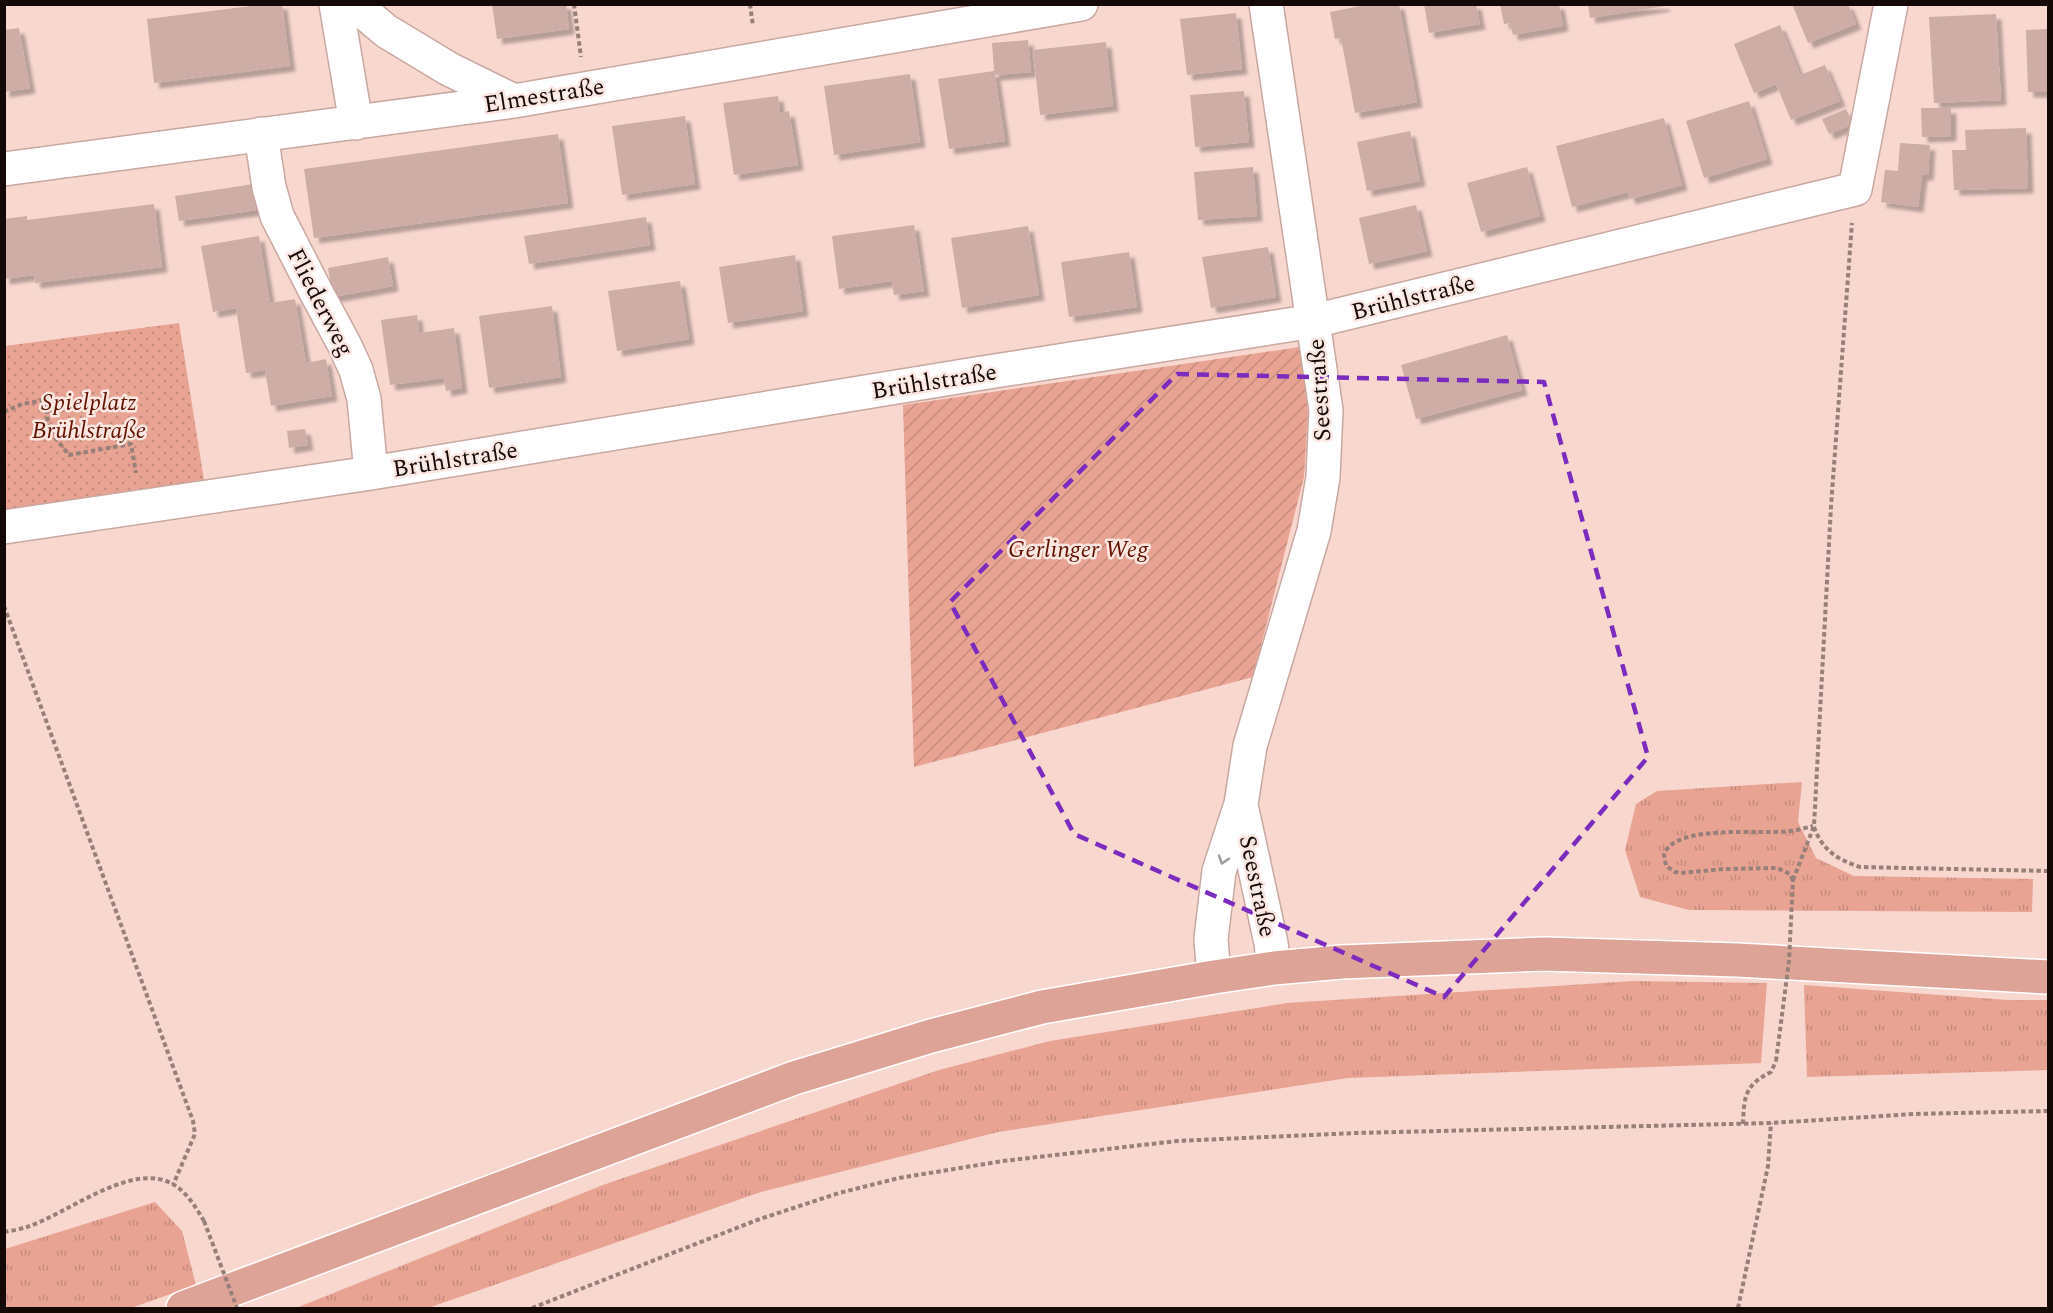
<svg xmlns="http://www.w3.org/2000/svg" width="2053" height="1313" font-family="Spectral,serif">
	<defs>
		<pattern id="grass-tufts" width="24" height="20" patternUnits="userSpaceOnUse" patternTransform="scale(1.5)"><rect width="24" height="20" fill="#e8a393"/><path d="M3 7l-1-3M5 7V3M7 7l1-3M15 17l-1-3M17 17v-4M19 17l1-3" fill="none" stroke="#c68b7d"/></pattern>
		<pattern id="park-dots" width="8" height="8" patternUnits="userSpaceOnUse" patternTransform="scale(1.5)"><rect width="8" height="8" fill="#e8a393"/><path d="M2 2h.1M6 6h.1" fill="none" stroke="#c68b7d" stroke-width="1.8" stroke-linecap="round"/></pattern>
		<pattern id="garden-furrows" width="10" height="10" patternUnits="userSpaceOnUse" patternTransform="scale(1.5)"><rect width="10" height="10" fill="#e8a393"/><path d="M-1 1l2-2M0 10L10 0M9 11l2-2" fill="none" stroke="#c68b7d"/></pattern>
		<filter id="shadow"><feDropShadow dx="5.5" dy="5.5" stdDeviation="1.5" flood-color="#0004"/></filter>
	</defs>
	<rect width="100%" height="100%" fill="#f8d7cf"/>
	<path fill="url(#grass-tufts)" d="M1802,782L1798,822L1816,858L1854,876L2033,879L2032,912L1689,910L1640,897L1625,850L1636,804L1657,791Z
		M1633,981L1767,983L1761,1063L1348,1078L998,1132L761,1192L428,1308H296L603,1185L939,1070L1050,1041L1287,1003Z
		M1804,985L2008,1000H2048V1070L1807,1077Z
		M155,1202L182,1231L196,1285L131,1308H5V1249Z"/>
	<path fill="url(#park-dots)" d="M179,323L204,480L5,510V346Z"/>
	<path fill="url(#garden-furrows)" d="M1300,347L1308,413L1304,477L1253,677L914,767L903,405Z"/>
	<path fill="#cdada5" filter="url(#shadow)" d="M268,4H282L290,66L154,83L147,19Z
		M492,4H566L569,29L497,39Z
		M1370,4H1399L1417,102L1355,113L1341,38L1335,39L1330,12Z
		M1424,4H1476L1480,24L1429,33Z
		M1500,4H1559L1563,26L1513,35L1510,23L1504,24Z
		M1588,4H1664L1665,6L1590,18Z
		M1792,4H1848L1856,24L1808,43Z
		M1236,13L1242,69L1187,75L1180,19Z
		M1996,14L2001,100L1934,103L1929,17Z
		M1780,25L1800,75L1825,65L1840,101L1791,120L1776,84L1754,93L1734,44Z
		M19,28L30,88L4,92V30Z
		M2048,29V92H2028L2026,30Z
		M1028,40L1031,72L995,75L1005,141L949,149L938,79L994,71L992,43Z
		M1106,42L1113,106L1040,115L1033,50Z
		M910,74L920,142L834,155L824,86Z
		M1244,91L1249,142L1195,147L1190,95Z
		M778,96L780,113L789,111L798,165L734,175L723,103Z
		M1749,101L1767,159L1704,178L1686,121Z
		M1921,108H1951V136L1922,137Z
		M1846,109L1853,124L1829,134L1822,119Z
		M685,116L695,184L622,195L612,126Z
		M1664,118L1682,185L1630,199L1628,192L1572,207L1556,146Z
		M2026,128L2028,188L1954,190L1952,150H1966L1965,130Z
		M1410,131L1420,181L1367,191L1357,142Z
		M558,134L568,203L314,238L304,169Z
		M1900,143L1930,145L1928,175H1922L1918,207L1881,202L1885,170L1898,171Z
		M1253,167L1257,216L1198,220L1194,172Z
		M1527,167L1540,216L1481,232L1467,183Z
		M260,183L264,209L179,221L175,196Z
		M154,204L162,267L35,283L34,275L4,279V219L27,216V220Z
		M1416,205L1427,251L1369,264L1359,218Z
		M646,217L650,245L529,264L524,236Z
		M914,225L924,291L894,295L892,281L839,289L832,236Z
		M1028,226L1039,295L962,308L951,238Z
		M259,236L270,303L295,299L306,363L326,359L332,396L271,406L265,370L246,373L236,308L213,312L201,246Z
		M1268,247L1276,297L1211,308L1202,257Z
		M1129,252L1137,307L1069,317L1061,262Z
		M795,255L803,311L728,323L719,267Z
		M388,257L393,286L333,297L328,268Z
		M680,281L689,339L617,351L608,291Z
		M552,306L561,377L489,388L479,316Z
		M417,315L419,333L454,328L462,388L446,391L444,378L390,385L381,320Z
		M1507,335L1522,390L1416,419L1401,365Z
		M305,429L308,445L289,448L287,431Z"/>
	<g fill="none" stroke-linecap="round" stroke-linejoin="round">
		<defs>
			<path id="minor" d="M336,4L356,123
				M354,4L386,31L449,69L514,101
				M261,134L269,187L277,216L316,292L344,344L356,370L364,399L371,473
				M4,169L514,101L1081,4
				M4,527L371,473L982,373L1314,321L1855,189L1891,4
				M1241,805L1271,943L1274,968
				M1214,977L1211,939L1219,871L1241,804L1250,746L1314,531L1323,477L1326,410L1266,4"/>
			<path id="major" d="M183,1308L794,1078L931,1036L1042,1007L1214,977L1274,968L1341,962L1544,954L1737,960L2048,977"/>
		</defs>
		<use href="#minor" stroke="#c8a8a1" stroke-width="36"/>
		<use href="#major" stroke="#fff" stroke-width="36"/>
		<path stroke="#977f7a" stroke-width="4" stroke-dasharray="4.5 3" stroke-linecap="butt" d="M574,4L581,57
			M750,4L753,26
			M4,412L22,404L45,400L49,430L69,455L131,444L136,473
			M4,606L193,1121L195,1134L173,1185
			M1814,827C1822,850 1838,860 1860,867L2048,871
			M1793,880L1814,826L1831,506L1852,223
			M1793,880L1790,874L1777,868L1724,869L1681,873L1675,872L1666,866L1664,855C1673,823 1764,835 1790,831C1798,830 1806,828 1813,826
			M1743,1124C1744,1096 1745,1085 1771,1072L1776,1061
			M4,1232C12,1231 20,1229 27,1227C66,1214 126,1166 166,1181C184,1187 195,1206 204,1221
			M532,1308L757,1220L839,1193L899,1178L1003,1161L1177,1141L1356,1133L1771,1123L1914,1114L2048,1111
			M1738,1308L1768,1166L1771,1123"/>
		<use href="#minor" stroke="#fff" stroke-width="33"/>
		<use href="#major" stroke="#dea397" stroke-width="33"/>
		<path stroke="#977f7a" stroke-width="4" stroke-dasharray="4.5 3" stroke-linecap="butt" d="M1776,1061L1789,961L1793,880
			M204,1221L237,1308"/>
	</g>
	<defs><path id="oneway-chevron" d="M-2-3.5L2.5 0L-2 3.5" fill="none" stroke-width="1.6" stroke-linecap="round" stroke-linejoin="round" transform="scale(1.5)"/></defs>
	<use stroke="#a19d9c" href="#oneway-chevron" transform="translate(1223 860) rotate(108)"/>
	<path fill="none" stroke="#7b2cbf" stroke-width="4.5" stroke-dasharray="12 8" stroke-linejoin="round" d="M1177,374L1544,382L1648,757L1444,997L1074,834L950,602Z"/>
	<g text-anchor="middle" stroke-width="5" stroke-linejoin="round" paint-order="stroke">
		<g font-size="24" fill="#140907" stroke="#fce7e2">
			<text transform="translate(544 95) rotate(-9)" y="8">Elmestraße</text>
			<text transform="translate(1413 297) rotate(-14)" y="8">Brühlstraße</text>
			<text transform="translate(321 302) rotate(63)" y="8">Fliederweg</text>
			<text transform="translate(934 381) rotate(-9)" y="8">Brühlstraße</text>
			<text transform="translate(1319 390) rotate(-94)" y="8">Seestraße</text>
			<text transform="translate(455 459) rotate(-9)" y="8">Brühlstraße</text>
			<text transform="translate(1258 886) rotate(78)" y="8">Seestraße</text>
		</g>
		<g font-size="24" font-style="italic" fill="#610" stroke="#fce7e2">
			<text x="89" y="410">Spielplatz<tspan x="89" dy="28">Brühlstraße</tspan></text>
			<text x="1078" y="557">Gerlinger Weg</text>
		</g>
	</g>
	<rect width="2053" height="1313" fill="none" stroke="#140907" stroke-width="12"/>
</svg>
